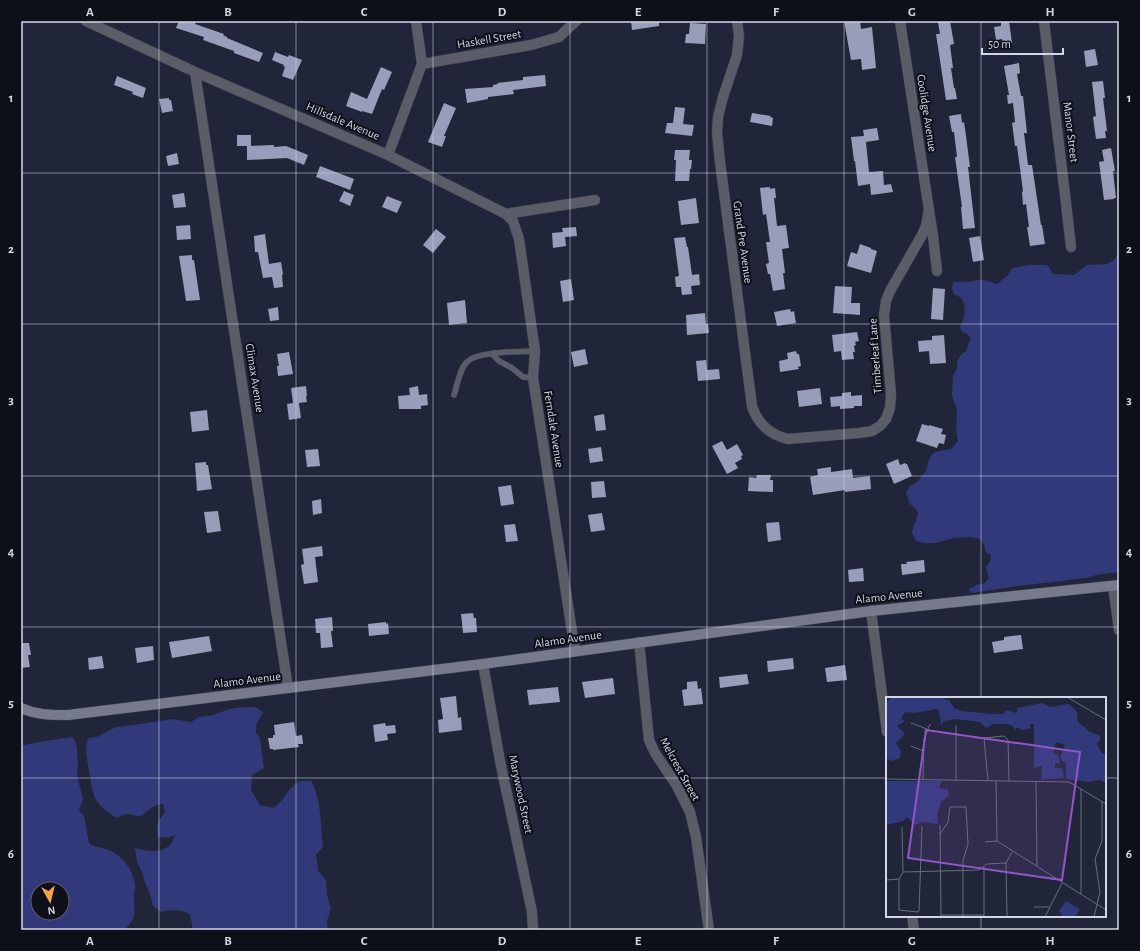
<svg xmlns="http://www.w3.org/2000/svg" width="1140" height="951" font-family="'Alegreya Sans',sans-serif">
	<rect width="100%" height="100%" fill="#21253a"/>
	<path fill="#31397a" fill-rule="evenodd" d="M1118,251H1119V572L1096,575L1087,578L1018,586L972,593L968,590L976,585L985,583L989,578L986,568L991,559V555L985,551V546L980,539L971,537L954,538L936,543H925L916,541L912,533L913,527L916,520L918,513L915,508L910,504L906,493L909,487L917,482L926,470L929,460L933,453L939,451L951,449L958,441L956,430L957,409L954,402L952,395L953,376L957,368V362L961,355L966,351L971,338L967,334L961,331L960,327C964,320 967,307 962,299C960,297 957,295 954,294L952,288L953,282C959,281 964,282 969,282C973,281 977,279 982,280C987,280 992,283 997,284L1008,275L1012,268L1029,265H1046L1049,267L1053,274L1074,275L1087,265L1107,264L1113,261L1116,257Z
		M244,707H255L263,712L256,725V733L260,739L264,768L252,775L251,790L260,805L274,808L283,799L290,789L299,781H311C322,800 320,825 323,847L316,855L318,871L326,880L327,895L331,909L327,920L328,930H193L190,914C182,909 171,910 161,912L153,906L150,894L144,880L143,874L137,862L135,848C146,851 158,854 169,846C172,844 173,839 175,835L168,838L158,837C156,824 157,823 165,812L163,804C157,805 153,806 148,810C147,811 144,814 143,815C133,819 128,809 118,818C110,815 99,806 95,798C92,791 91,783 90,776C88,763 84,751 88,738L97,737L116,727L133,725L173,719L191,722L199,717L213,715L229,709Z
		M72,737L74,739L77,747L78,766L77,775L83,800L79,810L84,816L89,843C92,845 95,847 97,847C100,848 104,848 106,849C122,854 134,870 135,886C135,890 134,894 134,898C134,911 137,917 127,927V930H21V745H24L39,742ZM38,889H62V913H38Z"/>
	<path fill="#989eb9" d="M179,21H196L195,24L224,34L223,35L227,37V38L263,53L259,62L234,53V51L203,40L204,37L176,28Z
		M631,21H659V26L632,30Z
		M844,21H860L861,29L872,27L876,68L862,70L861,59L851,60Z
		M944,21H950L954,44L950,45L953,68H951L954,88H955L957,99L946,100L936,34H940L938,22Z
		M1009,21L1012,43L1003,44L1002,39L996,40L994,27L1001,26V22Z
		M690,23L706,24L705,44L685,43L686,34H689Z
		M1095,49L1098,65L1086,67L1084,51Z
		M275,52L288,57L289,55L302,60L293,80L282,76L285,67L283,66L284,65L272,60Z
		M1019,63L1020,73L1017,74L1021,96H1023L1027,133H1024L1028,165H1032L1041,225H1042L1045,244L1030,246L1027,227H1029L1026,204L1023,205L1022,192L1023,191L1017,146H1015L1012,123L1015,122L1013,103L1008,104L1007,95H1009L1004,66Z
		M381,67L392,72L384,90L382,89L372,114L362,111V112L346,106L351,92L367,99Z
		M545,75L546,86L513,90L514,94L488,97V99L467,103L465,89L493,87V85L498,84L497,83L523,80V77Z
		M117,76L146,88L143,98L132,94L133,92L114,85Z
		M1103,81L1105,98H1103L1107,131H1105L1106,138L1096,139L1093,117L1096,116L1092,82Z
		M169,98V100H171L173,111L162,113L159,99Z
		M444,103L456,108L444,136H446L442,147L428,142Z
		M675,107L685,108L683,124L694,125L692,136L665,133L667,123H673Z
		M752,113L771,116L770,117L773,118L772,126L750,122Z
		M961,114L962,123L964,122L966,136L970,167H968L975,228L963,229L961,207H962L955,157H957L954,132H952L949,116Z
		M877,128L879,140L866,142L869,172L883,171L884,185L891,184L893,192L871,195L870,184L858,186L855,161H854L851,137L864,136L863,130Z
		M237,135H251V146H237Z
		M274,145V147L286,146L308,155L304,165L287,158L247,160V146Z
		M1111,148L1115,171H1113L1116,198H1114V199L1104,200L1099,162L1104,161L1102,150Z
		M675,150H690L689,160H692L691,169H690L689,181H675L676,160H674Z
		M177,153L179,164L168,166L166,156Z
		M320,166L354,179L350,190L316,177Z
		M770,187V189L775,188L776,198H774L777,226L786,225L789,248L782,249L785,273H783L785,289L773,291L770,274H768L766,264L769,263L766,242H770L766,214L763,215L760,188Z
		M344,191L354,195L350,206L339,201Z
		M184,193L186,207L174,208L172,195Z
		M387,196L402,202L397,213L382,207Z
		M696,198L699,223L681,225L678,201Z
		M190,225L191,239L177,240L176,226Z
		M576,227L577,236L565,237L566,246L553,248L552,233L563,232L562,228Z
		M436,229L446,237L433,253L423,245Z
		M265,234L269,264L281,262L283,274L282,275L283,287L274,288L272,277L263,278L258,252H255L254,236Z
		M980,236L984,260L973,262L969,238Z
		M685,237L687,247H688L692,275L699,274L700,285L691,286L692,294L682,295L681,287H676L675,277L679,276L674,238Z
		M860,244L871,248V249L877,251L871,273L847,266L851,252L857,254Z
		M192,255V260H194L200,300L186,301L179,256Z
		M571,279L574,300L563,302L560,281Z
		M835,286L852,287L851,303H860V315L833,313Z
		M933,288L945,289L943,320L931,319Z
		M465,300L467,323L449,325L447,303Z
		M278,307L279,320L270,321L268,309Z
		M790,309L791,312L794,311L796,323L777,326L774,312Z
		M705,313L706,324H708L709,333L687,335L686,315Z
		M857,332L859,341L855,342L856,345L854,346L855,352H853L854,359L842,360L841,351L834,352L832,335Z
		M944,335L946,363L930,364L929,351L919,352L918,341L932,340V336Z
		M585,349L588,364L574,367L571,352Z
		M796,351L797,354H799L801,366L798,367L799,369L780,372L779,361L788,359L787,353Z
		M289,352L293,374L278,376L277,366H279L277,354Z
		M706,360L707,370L719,369L720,379L698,381L696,361Z
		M306,386L307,396H306L307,402L299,403L301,418L289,420L287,404L293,403L291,388Z
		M418,386L419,395L427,394L428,405L421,406V409H399L398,396L410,395L409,388Z
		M820,388L822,404L799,407L797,391Z
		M851,392V396L862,395V406H854V408L840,409V406L831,407L830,397L842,396V393Z
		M207,410L209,430L192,432L190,412Z
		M604,414L606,430L596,431L594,416Z
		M922,424L929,426V425L943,429L941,434L946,435L944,444L939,443L937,448L916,441Z
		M722,441L727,450L737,444L743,455L741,456L742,459L735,463L738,468L727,474L712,446Z
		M601,447L603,461L590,463L588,449Z
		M318,449L320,466L307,467L305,450Z
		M898,459L900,465L905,463L906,464H907L912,476L894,484L886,464Z
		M206,462V465H208L212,489L197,491L195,463Z
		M831,467V472L852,469L853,478L870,476L871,489L845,492V490L813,495L810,477L818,475L817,469Z
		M757,475H771L770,480H773V492L748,491L749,477L756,478Z
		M604,481L606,497L592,498L591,482Z
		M511,485L514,504L501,506L498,487Z
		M321,499L322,513L313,515L312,501Z
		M218,511L221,531L207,533L204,512Z
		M602,513L605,530L591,532L588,515Z
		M779,522L781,540L768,542L766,523Z
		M515,524L518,541L506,542L504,525Z
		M322,546L323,556L315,557L318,582L304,584L301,565L304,564L302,549Z
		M924,560L925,572L902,575L901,564H907L906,562Z
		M863,568L864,581L849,582L848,570Z
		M473,613L474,618H476L477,632L463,633L461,614Z
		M332,617L333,631H331L333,647L321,648L320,633H316L315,619Z
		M386,622V624L388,623L389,634L369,636L368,624Z
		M1021,635L1023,649L994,653L992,642L1004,640V637Z
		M209,636L212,651L172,658L169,642Z
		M21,643H29L31,655H28L30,667L21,668Z
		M153,646L154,660L137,663L135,648Z
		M102,656L104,668L89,670L88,658Z
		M793,658L794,669L768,672L767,661Z
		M845,665L847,680L827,682L825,668Z
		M747,674L749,684L720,688L719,677Z
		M613,678L615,694L585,698L582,682Z
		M697,681L698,689L701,688L703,704L684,706L682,690L687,689V682Z
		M558,687L560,702L529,705L527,690Z
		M456,696L458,718L461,717L462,730L439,733L438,720L443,719L440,698Z
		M294,722L296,736L302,735L303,744H298L299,747L273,750V749H270L268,738H273V735H275L274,725Z
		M385,723L386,726L395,725L396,733L387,734L388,740L375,742L373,725Z"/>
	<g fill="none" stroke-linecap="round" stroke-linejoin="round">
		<defs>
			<path id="lane" d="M492,354L499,361L512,368L523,377L533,378
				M454,395C457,386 460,367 468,361C478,351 520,352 535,351"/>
			<path id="street" d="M86,21L195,72L388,155L506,214L595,200
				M737,21L739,36L737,55L723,97L718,117L717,133L720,162L752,406C757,423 770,435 788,439L859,433L872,431L880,426L886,419L890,408L891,394L884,315L886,301L890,291L922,235L926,226L929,209
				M900,21L933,236L937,271
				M1044,21L1066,203L1071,247
				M422,64L531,45L559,37L576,21
				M195,72L288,688
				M388,155L422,64L416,21
				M506,214L513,221L519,239L535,351L533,378L575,651
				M1113,586L1119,630
				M871,611L887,732
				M639,642L649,740L655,753L677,786L690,812L696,837L709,930
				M483,664L500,761L532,912L533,930
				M912,916L914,930"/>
			<path id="secondary" d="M21,708C37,715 50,715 68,715L483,664L871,611L1119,585"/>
		</defs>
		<use href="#lane" stroke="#3d4155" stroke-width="6"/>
		<use href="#street" stroke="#3d4155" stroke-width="11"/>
		<use href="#secondary" stroke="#3d4155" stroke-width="11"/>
		<use href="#lane" stroke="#5a5c67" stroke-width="5.5"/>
		<use href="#street" stroke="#5a5c67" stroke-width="10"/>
		<use href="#secondary" stroke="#767a8b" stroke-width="10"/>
	</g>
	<path fill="none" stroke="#d3d7e5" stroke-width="1" stroke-opacity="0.55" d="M159,21V930M296,21V930M433,21V930M570,21V930M707,21V930M844,21V930M981,21V698M21,173H1119M21,324H1119M21,476H1119M21,627H1119M21,778H887M1105,778H1119M981,916V930"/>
	<g text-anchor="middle" stroke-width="4" stroke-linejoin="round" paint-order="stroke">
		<g font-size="12" fill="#d3d7e5" stroke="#0d0f19">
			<text transform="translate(489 39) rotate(-10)" y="4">Haskell Street</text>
			<text transform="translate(927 113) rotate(81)" y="4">Coolidge Avenue</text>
			<text transform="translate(343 121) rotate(23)" y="4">Hillsdale Avenue</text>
			<text transform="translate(1071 132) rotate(83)" y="4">Manor Street</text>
			<text transform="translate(743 242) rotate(82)" y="4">Grand Pre Avenue</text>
			<text transform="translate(875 356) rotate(-94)" y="4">Timberleaf Lane</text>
			<text transform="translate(255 378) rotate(81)" y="4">Climax Avenue</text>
			<text transform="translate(554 429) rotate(81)" y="4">Ferndale Avenue</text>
			<text transform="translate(889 596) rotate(-6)" y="4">Alamo Avenue</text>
			<text transform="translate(568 639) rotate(-8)" y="4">Alamo Avenue</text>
			<text transform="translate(247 680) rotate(-7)" y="4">Alamo Avenue</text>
			<text transform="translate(680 769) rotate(61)" y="4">Melcrest Street</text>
			<text transform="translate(521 794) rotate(78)" y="4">Marywood Street</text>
		</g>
	</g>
	<g transform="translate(886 697)">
		<rect width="220" height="220" fill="#21253a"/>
		<path d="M6,0H50L63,3L68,11L75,14L106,17H118L120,13L130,16L132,11L156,6L164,10L183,7L191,15L192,25L204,35L213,38L215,41L211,47L216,56L220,57V86L214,83L201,85L180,82V67L174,61L179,48L170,45L167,56L172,58L174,66H169V71H176L178,81L155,83L156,69L148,71V27H144V32L135,33L131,30L129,33L127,29L121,27H107L100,31L94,25L70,22L58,24L55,29L53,14L50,12L29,16L19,15L17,18L15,22L19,24L11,29L19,37L10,46L15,54L14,61L6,64L0,61V5ZM0,84H56L53,91L62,92L63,99L55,105L51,119L52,127L36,125L29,128L21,120L18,124L0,128ZM180,204L194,212L189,220H177L173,214Z" fill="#31397a"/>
		<path fill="none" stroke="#686c7e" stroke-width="1" d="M181,0L220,23M25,26L41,32M25,49L37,54M0,82L183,85L220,107M37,83L38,42L44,27M70,84V28M102,84L98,41L118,39L122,43L123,84M110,84L111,144M150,85L151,169M195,92V197M54,128L55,220M16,130L17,175L13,182V213L31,215L33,214L36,129M54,137L62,125L64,110H80L82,147L77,164V220M99,145L111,144L220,213M98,170V220M17,175L93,173L101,167L120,166M0,183L13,182M148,210H163M55,218H98M121,220L120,166L126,155M159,220L176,186M208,220L214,195L209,162L216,144V105"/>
		<path fill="#9157c8" fill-opacity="0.15" stroke="#9157c8" stroke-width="2" d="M40,33L194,55L176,183L22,161Z"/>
		<rect width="220" height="220" fill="none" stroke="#d3d7e5" stroke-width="2"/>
	</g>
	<rect width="1140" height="951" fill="none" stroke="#0d0f19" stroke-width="44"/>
	<g transform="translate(50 901) rotate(172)"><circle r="19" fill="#0d0f19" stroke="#5c5f6b"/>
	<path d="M0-3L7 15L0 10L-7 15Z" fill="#f6a247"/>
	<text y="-6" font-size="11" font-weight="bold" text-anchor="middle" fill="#d3d7e5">N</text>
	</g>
	<path d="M982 48v6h81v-6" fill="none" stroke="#d3d7e5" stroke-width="2"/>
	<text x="988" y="48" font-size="12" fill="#d3d7e5" stroke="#0d0f19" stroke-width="3" paint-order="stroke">50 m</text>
	<rect x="22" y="22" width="1096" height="907" fill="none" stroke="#d3d7e5" stroke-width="1.5"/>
	<g font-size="13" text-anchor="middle" font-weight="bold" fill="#d3d7e5">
		<text x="90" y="16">A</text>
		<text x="228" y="16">B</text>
		<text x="364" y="16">C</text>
		<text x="502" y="16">D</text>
		<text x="638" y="16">E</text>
		<text x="776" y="16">F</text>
		<text x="912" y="16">G</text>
		<text x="1050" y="16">H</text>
		<text x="11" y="102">1</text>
		<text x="1129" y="102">1</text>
		<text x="11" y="253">2</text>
		<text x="1129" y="253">2</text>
		<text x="11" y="404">3</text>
		<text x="1129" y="404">3</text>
		<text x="11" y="556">4</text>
		<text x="1129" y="556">4</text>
		<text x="11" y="707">5</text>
		<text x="1129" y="707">5</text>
		<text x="11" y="858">6</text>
		<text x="1129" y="858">6</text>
		<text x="90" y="945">A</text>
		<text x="228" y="945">B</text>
		<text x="364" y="945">C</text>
		<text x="502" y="945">D</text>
		<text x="638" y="945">E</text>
		<text x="776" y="945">F</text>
		<text x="912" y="945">G</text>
		<text x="1050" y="945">H</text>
	</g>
</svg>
